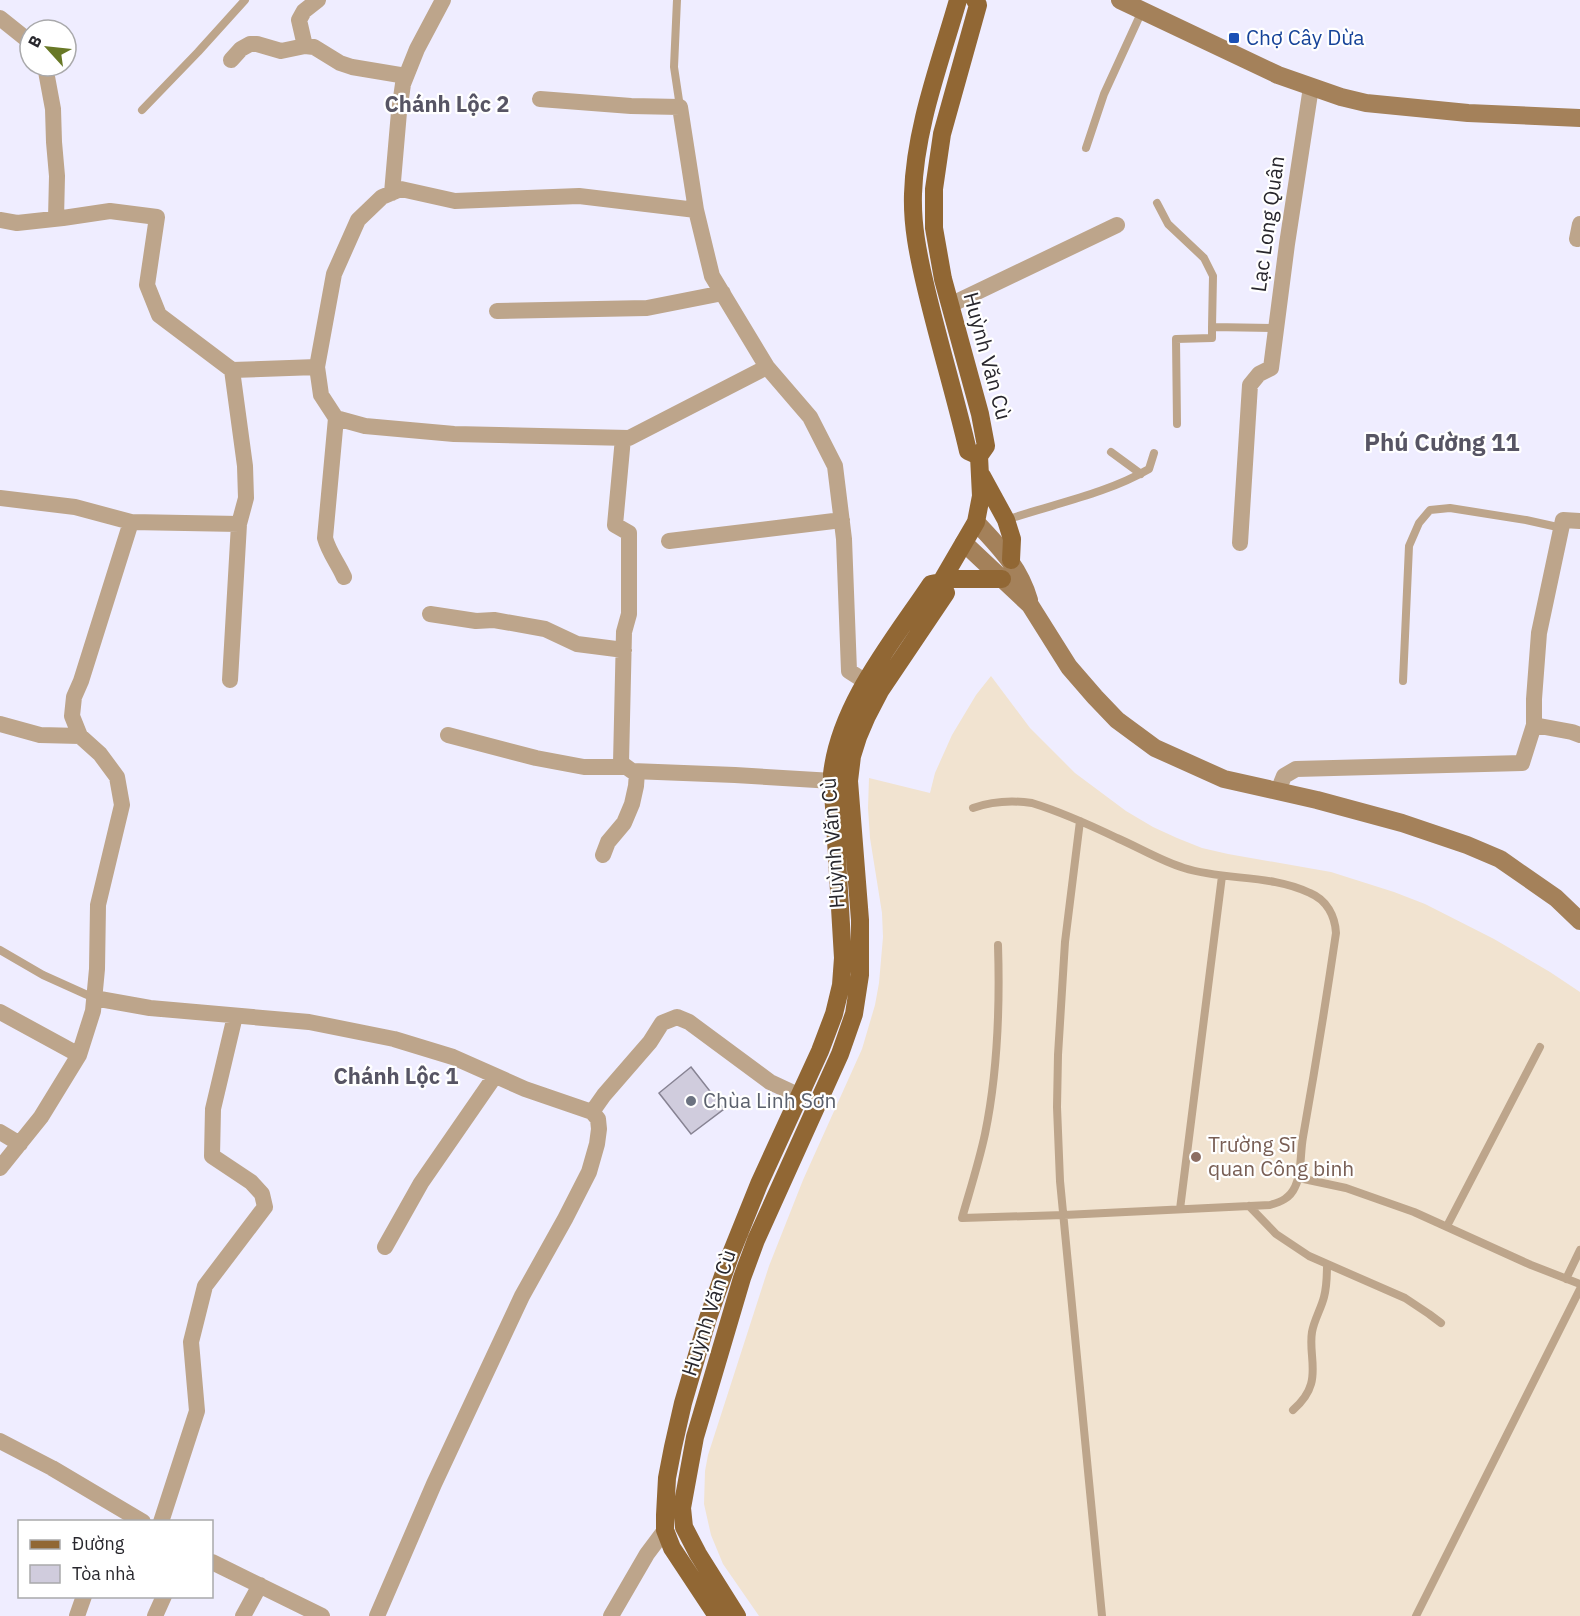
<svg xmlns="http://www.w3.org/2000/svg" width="1580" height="1616" font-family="'IBM Plex Sans',sans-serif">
	<rect width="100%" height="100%" fill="#efedff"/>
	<path fill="#f1e3d0" d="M991,676L1030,728L1075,773L1126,811L1153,827L1177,838L1202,848L1228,854L1331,872L1394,892L1425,904L1494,939L1550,972L1580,992V1616H759L723,1564L711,1535L704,1504L705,1471L708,1455L769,1266L803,1180L862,1049L875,1005L879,983L883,937L882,913L870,838L868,808L869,778L930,793L935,773L952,735L976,695Z"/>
	<path fill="#d0ccdd" stroke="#878393" stroke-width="1.5" d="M691,1067L724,1109L691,1134L659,1093Z"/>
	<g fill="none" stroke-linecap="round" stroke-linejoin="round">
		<path stroke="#bda58b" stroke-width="8" d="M677,0L674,67L680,107
			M142,110L198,52L245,0
			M1086,148L1104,94L1142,11
			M1157,203L1168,224L1204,258L1213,276L1212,327
			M1177,424L1176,339L1212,338V327L1276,328
			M1111,452L1141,474
			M1006,520C1053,504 1106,494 1149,469L1154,453
			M1403,681L1409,546L1419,523L1430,510L1450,508L1526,520L1562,528
			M973,808C993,801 1011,800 1032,803C1061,812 1090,825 1117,838C1140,848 1161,861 1184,868C1225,881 1271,874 1310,893C1327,900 1335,916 1336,933C1326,1001 1315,1069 1303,1137C1300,1153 1302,1173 1295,1187C1290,1198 1281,1202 1270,1205L1064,1215L962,1218C970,1190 979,1162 985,1134C998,1071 1000,1008 998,945
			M1080,821L1065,942L1058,1055L1057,1107L1060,1181L1102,1616
			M0,950L43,975L94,998
			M1299,1178L1346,1188L1414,1212L1531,1265L1580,1284
			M1249,1206L1276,1234L1309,1256L1405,1298L1429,1314L1441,1323
			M1180,1209L1222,876
			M1447,1226L1540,1047
			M1566,1279L1580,1250
			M1293,1410C1301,1403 1308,1395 1311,1384C1316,1367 1309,1350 1312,1332C1314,1320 1321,1309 1324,1297C1327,1286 1327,1275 1327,1264
			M1416,1616L1580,1289"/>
		<path stroke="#bda58b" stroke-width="16" d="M0,18L30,42
			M305,46L299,20L304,11L318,0
			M231,60L241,49L250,44H257L281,51L305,46L314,47L340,63L352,67L406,76
			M45,66L53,109L54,142L57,176L56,219
			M540,99L631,106L680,107L696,210L712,276L767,367L810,417L835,466L844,539L849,671L877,689
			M392,193L399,112L403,84L417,49L443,0
			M696,210L579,196L455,201L401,189L382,197L358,220L334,274L317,367L321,395L336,418L365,426L454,434L629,438L767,367
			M0,220L17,223L63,218L110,211L157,217L147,285L159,315L232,370L317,367
			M1577,239L1580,224
			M950,305L1117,225
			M497,311L647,308L723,293
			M336,418L325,538C329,553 338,563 344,577
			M623,438L615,525L629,533V614L624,632L621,763L632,771L735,775L833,781
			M0,498L75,507L131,522
			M669,541L842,520
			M1240,543L1250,385L1259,374L1271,368L1287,244L1311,87
			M430,614L476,621L494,620L545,629L577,644L624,650
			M230,680L239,524
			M0,724L40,735L80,736
			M1534,725L1572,732L1580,735
			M448,735L536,758L584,767H625
			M1278,791L1284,776L1296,769L1522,763L1534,725V699L1539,633L1563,520L1580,521
			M603,855L608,842L624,823L632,804L636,786L637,772
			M94,998L150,1008L309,1022L394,1039L453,1057L525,1089L592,1112L604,1095L650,1042L662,1023L677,1017L689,1022L770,1082L800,1096
			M0,1012L79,1055
			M0,1132L20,1144
			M0,1168L41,1117L79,1055L93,1011L97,969L98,905L122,805L117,777L100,754L80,736L72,716L74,697L81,681L131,522L239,524L246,498L245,466L232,370
			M385,1247L421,1183L495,1076
			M0,1441L52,1468L143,1522
			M161,1522L197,1411L191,1342L205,1286L265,1207L262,1194L251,1182L212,1156L213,1109L235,1016
			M212,1562L322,1616
			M77,1616L84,1596
			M155,1616L164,1596
			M243,1616L260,1585
			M377,1616L434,1484L522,1296L565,1219L589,1172L597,1144L599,1129L598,1119L592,1112
			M611,1616L647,1554L665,1530"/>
		<path stroke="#a4815a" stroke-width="18" d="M1120,0L1278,75L1341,97L1366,103L1468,113L1580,118
			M976,522C999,547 1019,566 1029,600
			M964,543L1030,605L1069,667L1095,697L1117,720L1155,748L1224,779L1317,800L1402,823L1467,845L1500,859L1556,898L1580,921"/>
		<path stroke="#916734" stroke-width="18" d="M958,0C940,63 915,128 913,194C912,225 918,254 925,284C938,340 955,395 968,451L979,456
			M982,476L1006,520L1012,539L1011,560
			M944,579H1002
			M941,582L976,522L981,496L979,456L986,446L980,414L943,279L934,228V189L942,134L978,5L975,0
			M717,1616L672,1548L665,1530V1515L667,1478L673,1447L683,1403L695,1362L708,1318L730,1256L759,1184L820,1051L834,1014L841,985L843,958L832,774C840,704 893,641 931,584L941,582
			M737,1616L698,1554L684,1527L682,1508L695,1437L742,1278L756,1240L840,1054L854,1014L860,975V920L849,781L852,756L858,737L867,716L880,691L946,593L941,582"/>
	</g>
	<rect fill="#1a4fb4" stroke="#fff" stroke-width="2" x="1228" y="32" width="12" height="12" rx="3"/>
	<circle fill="#6b7280" stroke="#fff" stroke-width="2" cx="691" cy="1101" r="6"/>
	<circle fill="#8d6e63" stroke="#fff" stroke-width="2" cx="1196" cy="1157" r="6"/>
	<g text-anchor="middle" stroke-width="4.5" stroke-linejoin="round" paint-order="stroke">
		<g font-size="21" fill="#164399" stroke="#fff" text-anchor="start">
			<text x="1246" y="45">Chợ Cây Dừa</text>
		</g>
		<g font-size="21" fill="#28272d" stroke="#fff">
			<text transform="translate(1268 224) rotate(-82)" y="7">Lạc Long Quân</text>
			<text transform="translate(987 356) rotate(75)" y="7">Huỳnh Văn Cù</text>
			<text transform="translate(833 843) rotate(-94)" y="7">Huỳnh Văn Cù</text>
			<text transform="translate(709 1313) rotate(-72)" y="7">Huỳnh Văn Cù</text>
		</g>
		<g font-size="21" fill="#5b616d" stroke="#fff" text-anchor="start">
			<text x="703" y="1108">Chùa Linh Sơn</text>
		</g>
		<g font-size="21" fill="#785e54" stroke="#fff" text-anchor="start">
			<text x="1208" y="1152">Trường Sĩ<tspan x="1208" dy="24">quan Công binh</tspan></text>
		</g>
		<g font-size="22" font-weight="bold" fill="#575564" stroke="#fff">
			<text x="447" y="112">Chánh Lộc 2</text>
			<text x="396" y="1084">Chánh Lộc 1</text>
		</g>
		<g font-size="24" font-weight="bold" fill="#575564" stroke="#fff">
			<text x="1442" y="451">Phú Cường 11</text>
		</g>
	</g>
	<rect x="18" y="1520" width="195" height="78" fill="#ffffff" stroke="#a9a9ab" stroke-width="1.5"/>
	<rect x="30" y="1540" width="30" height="9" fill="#916734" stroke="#a9a9ab" stroke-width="1.5"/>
	<text x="72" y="1550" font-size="18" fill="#28272d">Đường</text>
	<rect x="30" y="1565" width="30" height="18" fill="#d0ccdd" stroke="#a9a9ab" stroke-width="1.5"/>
	<text x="72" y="1580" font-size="18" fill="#28272d">Tòa nhà</text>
	<g transform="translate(48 48) rotate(297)"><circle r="28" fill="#ffffff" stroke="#a9a9ab" stroke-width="1.5"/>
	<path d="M0-4.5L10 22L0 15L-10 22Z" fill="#687826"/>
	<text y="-9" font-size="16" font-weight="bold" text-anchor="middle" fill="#28272d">B</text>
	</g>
</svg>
